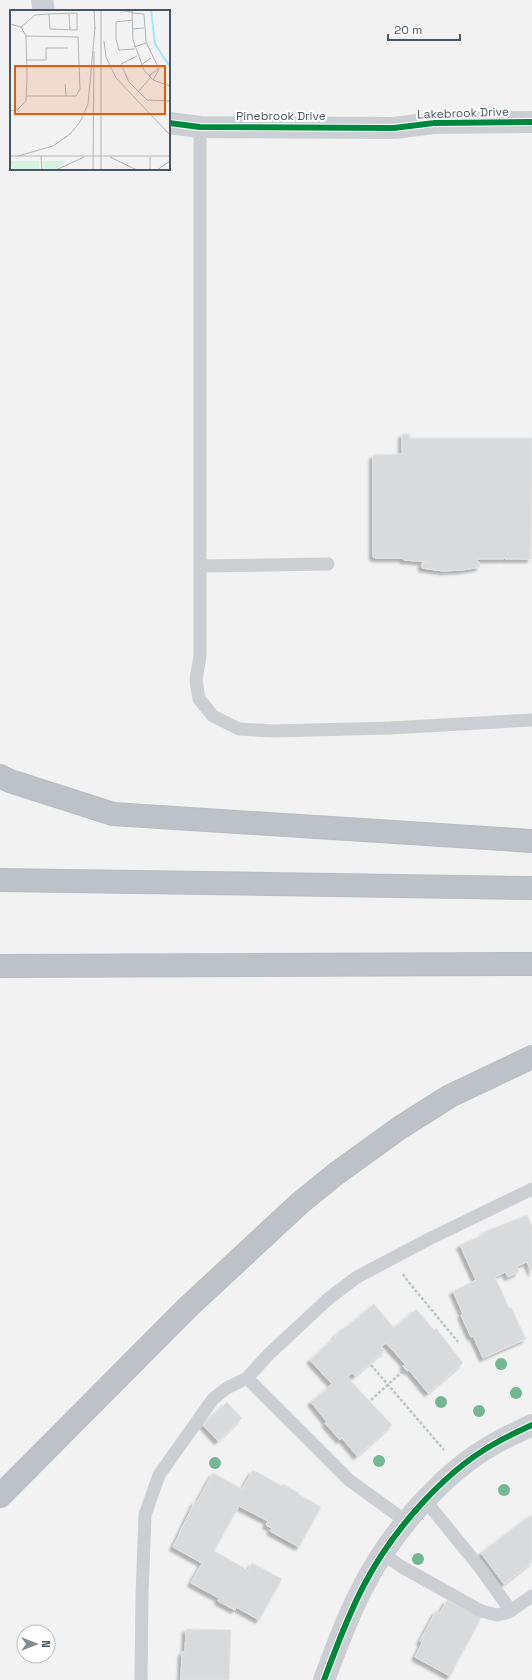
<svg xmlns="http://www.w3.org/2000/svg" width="532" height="1680" font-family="'Space Grotesk',sans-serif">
	<defs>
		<filter id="shadow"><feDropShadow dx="-3.5" dy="3.5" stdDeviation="1" flood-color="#0004"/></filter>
	</defs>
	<rect width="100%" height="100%" fill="#f3f2f2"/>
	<path fill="#d8dadb" stroke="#e4e4e5" filter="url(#shadow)" d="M402,434H410V438H532L531,559H505V558L503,559H477V563L479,562L480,567L462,570L443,571L422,568V563H428V562L404,560L402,558H376L373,557V455L402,454Z
		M527,1215L532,1227V1273L527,1262L517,1266L519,1272L508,1277L505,1272L495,1277L509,1308L511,1307L526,1339L483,1358L473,1336L471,1337L461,1315L463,1314L453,1291L476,1280L460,1245L484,1234V1232Z
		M374,1304L394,1328L416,1309L434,1330L436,1328L463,1363L428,1393L409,1370L407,1371L403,1366L405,1364L386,1343L381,1347L385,1350L355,1376L352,1373L347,1377L392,1425L357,1456L342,1438L340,1440L325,1423L327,1422L311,1402L332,1384L310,1360L336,1337L335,1336L346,1326L347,1327Z
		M227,1402L242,1418L218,1441L203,1425Z
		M253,1470L282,1486L283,1484L299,1493L298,1494L321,1507L299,1547L270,1531L272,1528L266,1525L268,1521L239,1506L214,1551L248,1570L252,1563L282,1579L259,1620L236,1607L235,1610L218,1601L219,1598L191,1583L202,1563L173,1547L195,1501L197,1502L213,1473L242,1489Z
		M532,1514V1562L504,1584L481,1553Z
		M447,1600L481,1618L450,1676L415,1657L422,1643L420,1641L436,1611L440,1613Z
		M186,1629L231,1630L229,1680H181L182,1652H185Z"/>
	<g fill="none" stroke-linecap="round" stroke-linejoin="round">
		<defs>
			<path id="highway" d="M0,776L10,781L113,814L532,841
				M0,880L532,888
				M0,966L532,964
				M0,1496L187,1308L300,1203L337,1173L401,1127L450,1096L532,1057"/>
		</defs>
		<use href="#highway" stroke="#b6bcc3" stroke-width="24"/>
		<path stroke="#b8c7c2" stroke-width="2.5" stroke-dasharray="3 2" stroke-linecap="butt" d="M403,1274L407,1280L458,1342
			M371,1365L444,1450
			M371,1400L404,1370"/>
		<path stroke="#cbced2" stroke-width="13" d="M200,127V656L196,680L199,699L213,716L239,729L273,731L390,728L532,720
			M201,566L328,564
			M247,1378L349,1480L407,1522
			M425,1500L481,1569L511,1611
			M382,1553L402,1567L481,1611L497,1615L509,1612L532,1596
			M141,1680L142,1596L145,1515L159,1475L213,1399L227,1388L247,1378L269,1354L328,1299L357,1277L431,1238L532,1189"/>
		<path stroke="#cbced2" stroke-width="22" d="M42,0L44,11
			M169,123L200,127L394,128L434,123L532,122
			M324,1680C336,1648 348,1615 364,1585C391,1533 442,1473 494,1444C506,1437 519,1431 532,1425"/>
		<use href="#highway" stroke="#bdc2c8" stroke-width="22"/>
		<defs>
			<path id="cycleway" d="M169,123L200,127L394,128L434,123L532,122
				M324,1680C336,1648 348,1615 364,1585C391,1533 442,1473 494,1444C506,1437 519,1431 532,1425"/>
		</defs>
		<use href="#cycleway" stroke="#fff" stroke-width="8"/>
		<use href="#cycleway" stroke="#00873e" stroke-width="6"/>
	</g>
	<g fill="#74b893">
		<circle cx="501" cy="1364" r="6"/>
		<circle cx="516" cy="1393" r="6"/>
		<circle cx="441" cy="1402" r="6"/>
		<circle cx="479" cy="1411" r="6"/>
		<circle cx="379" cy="1461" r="6"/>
		<circle cx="215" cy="1463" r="6"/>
		<circle cx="504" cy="1490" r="6"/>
		<circle cx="418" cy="1559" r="6"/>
	</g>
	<g text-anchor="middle" stroke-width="4" stroke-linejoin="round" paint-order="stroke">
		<g font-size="12" fill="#465662" stroke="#fff">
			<text transform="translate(463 113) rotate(-2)" y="4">Lakebrook Drive</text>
			<text x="281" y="120">Pinebrook Drive</text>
		</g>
	</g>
	<g transform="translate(10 10)">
		<rect width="160" height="160" fill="#f3f2f2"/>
		<path d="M0,151H29V160H7L0,155ZM34,151H55L56,152L44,160H34Z" fill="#d5f4df"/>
		<path fill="none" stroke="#a5e8f6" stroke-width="2" d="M141,0L145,34L160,57"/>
		<path fill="none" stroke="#aeb4b8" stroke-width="1" d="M84,0L85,19M91,0V160M106,0L122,2M122,0L123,30L134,60L143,70L160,76M122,3L134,4L136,32L149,59L143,70M59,4L60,19M122,10L106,12V29L109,40L125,39M0,14L11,17L16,26L17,69L16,91L8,99L0,101M11,17L25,5L39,4L40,19L67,20V3L39,4M122,19L134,18M16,26L68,27L70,79L66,86H17M94,31L96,47L106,68L160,125M124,37L136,33M127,46L111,54L119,72L137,90L160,91M16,50H36V38H58M131,55L141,48M139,66L149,58M55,74L56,86M128,82L141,67M0,146H160M8,146L43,136L60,124L70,112L78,94L85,17M31,146L32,160M100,147L127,160M140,147V160M46,160L74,147M83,160L84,41M147,160L160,151"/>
		<path fill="#e8590c" fill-opacity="0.15" stroke="#e8590c" stroke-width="2" d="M5,56H155V104H5Z"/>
		<rect width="160" height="160" fill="none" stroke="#465662" stroke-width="2"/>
	</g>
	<g transform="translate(36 1644) rotate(90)"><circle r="19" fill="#ffffff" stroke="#b5bbc0"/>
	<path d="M0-3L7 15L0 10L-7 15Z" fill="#838d94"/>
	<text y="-6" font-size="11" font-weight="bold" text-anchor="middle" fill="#465662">N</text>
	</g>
	<path d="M388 34v6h72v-6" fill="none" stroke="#465662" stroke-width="2"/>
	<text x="394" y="34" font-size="12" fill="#465662" stroke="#ffffff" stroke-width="3" paint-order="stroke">20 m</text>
</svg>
